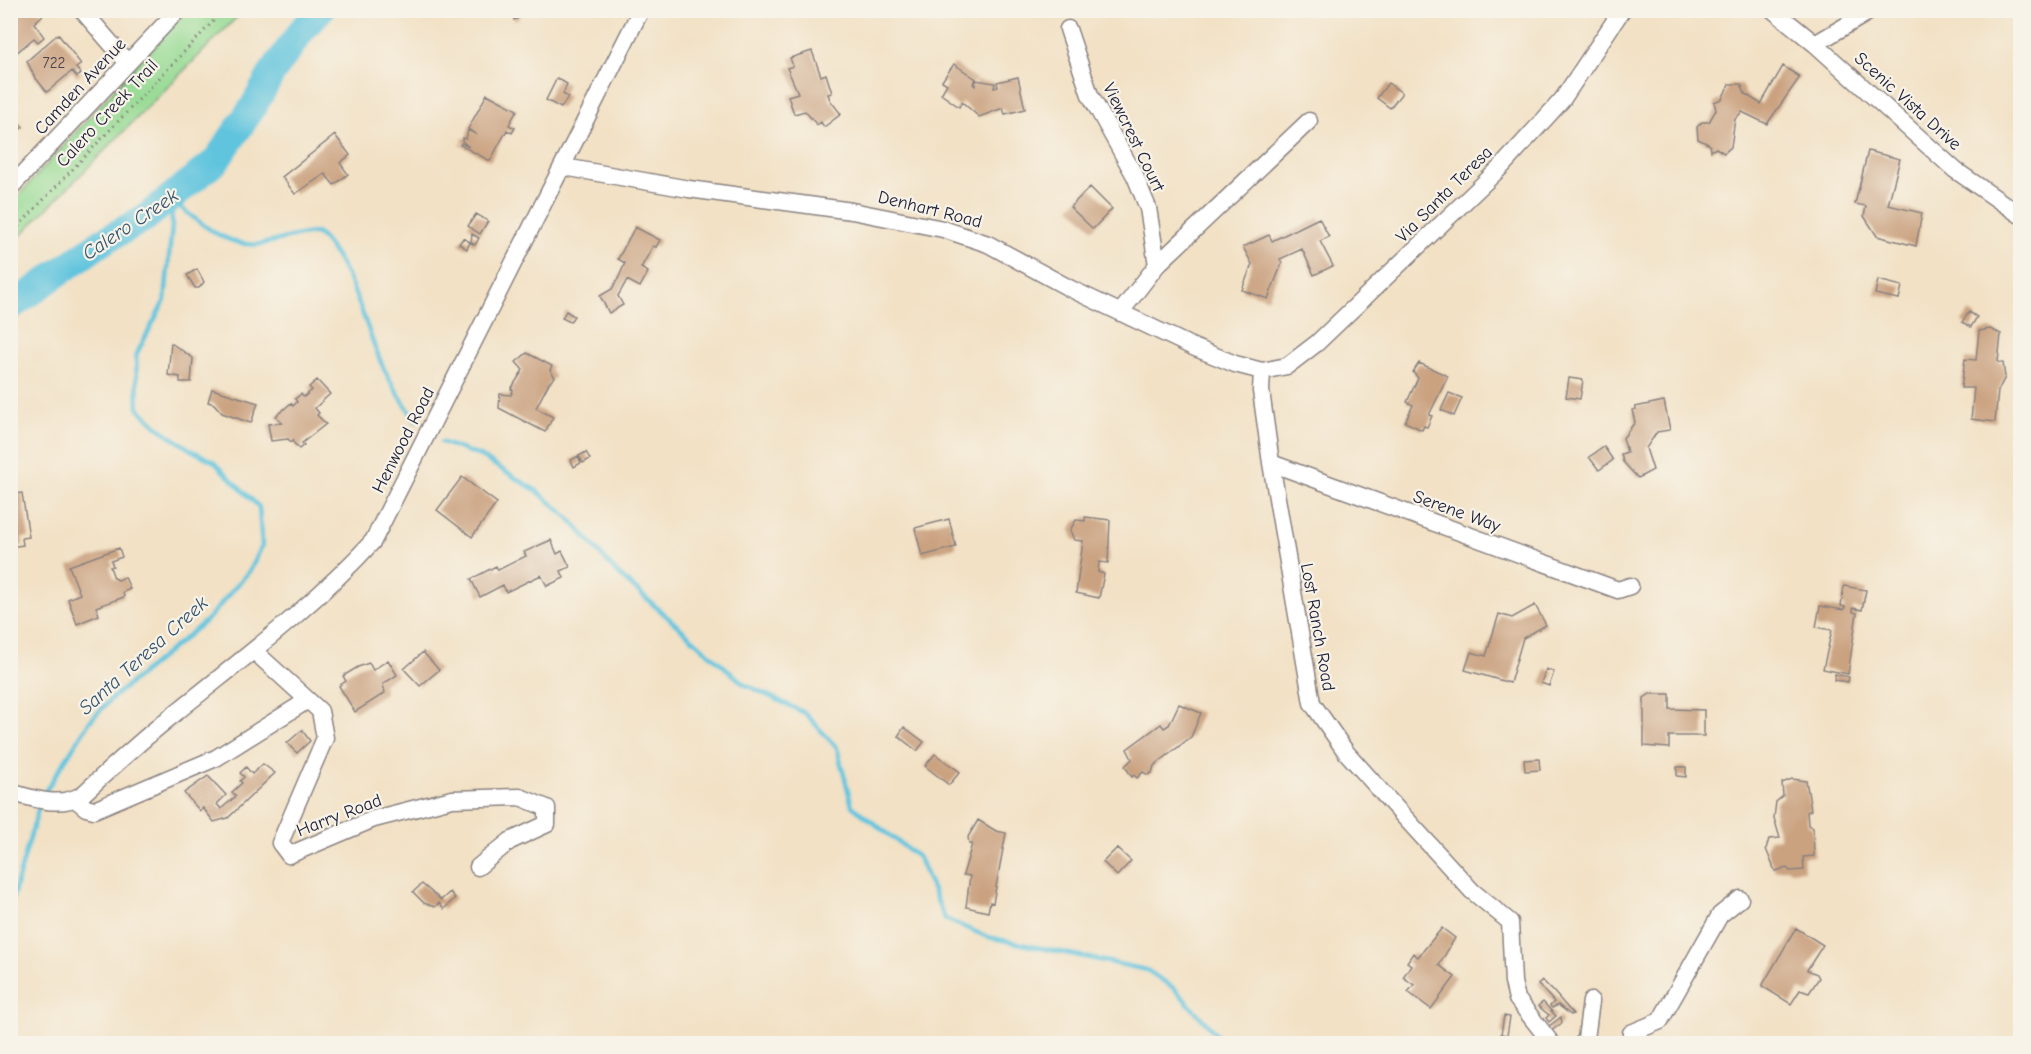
<svg xmlns="http://www.w3.org/2000/svg" width="2031" height="1054" font-family="'Comic Neue',sans-serif">
	<rect width="100%" height="100%" fill="#f7f3e8"/>
	<filter id="ink" filterUnits="userSpaceOnUse"><feTurbulence type="fractalNoise" baseFrequency=".0167" numOctaves="2"/><feDisplacementMap in="SourceGraphic" scale="12" xChannelSelector="R" yChannelSelector="G"/><feConvolveMatrix kernelMatrix="1 2 1 2 8 2 1 2 1" color-interpolation-filters="sRGB"/></filter>
	<filter id="wash" filterUnits="userSpaceOnUse"><feTurbulence type="fractalNoise" baseFrequency=".008" numOctaves="4" result="noise"/><feDisplacementMap in="SourceGraphic" scale="24" xChannelSelector="R" yChannelSelector="G"/><feGaussianBlur stdDeviation="1.35" result="paint"/><feColorMatrix in="noise" values="0 0 0 0 0 0 0 0 0 0 0 0 0 0 0 0 0 1.4 0 .05"/><feComposite in="paint" operator="in"/></filter>
	<g filter="url(#wash)">
		<rect width="100%" height="100%" fill="#f2e1c5"/>
		<path fill="#95da93" stroke="#5c7e67" stroke-width="1.5" d="M185,11H243L11,245V204Z"/>
		<g fill="none" stroke-linecap="round" stroke-linejoin="round">
			<path stroke="#60c4de" stroke-width="4.5" d="M171,200C197,219 225,249 261,244C279,241 299,233 317,233C354,268 363,324 384,369C393,387 405,404 416,421
				M441,442L480,456L537,491L569,518L616,572L744,684L805,713L837,748L852,806L919,858L945,919L988,937L1147,970L1175,989L1225,1044
				M43,795L90,721L111,699L208,619L251,569L262,546L259,507L213,461L191,450L159,428L138,408L136,355L165,300L172,225L171,200
				M10,907L40,803"/>
			<path stroke="#60c4de" stroke-width="28" d="M10,307L102,242L145,218L216,161L253,107L272,73L302,30L320,10"/>
		</g>
		<g id="blocks">
			<path fill="#caa280" d="M10,10H39L43,15L34,23L44,37L38,42L34,38L15,54L10,48Z
				M512,10H519V18L514,20Z
				M772,10H792V13L773,15Z
				M58,34L81,64L76,68L81,74L77,77L72,71L47,92L34,76L27,61Z
				M812,51L821,76L826,74L832,93L828,94L830,100L841,114L824,127L821,122L817,125L805,111L794,114L788,96L798,93L787,68L793,66L790,58Z
				M954,64L976,79L973,84L975,86L976,80L995,83L994,88L998,87L997,82L1018,77L1025,109L1005,114L1003,108L979,117L962,102L959,107L941,94L947,84L942,81Z
				M1783,66L1800,77L1767,124L1742,112L1735,119L1731,147L1724,153L1716,148L1711,151L1710,145L1698,139L1697,127L1702,122H1709L1716,110L1714,102L1722,99L1729,84H1741L1745,94L1761,104Z
				M557,78L567,84L563,94L568,97L561,108L546,100Z
				M1388,83L1402,93L1390,108L1377,98Z
				M487,94L517,110L509,125L515,128L512,133L507,130L490,161L460,145L461,143L469,147L462,141L463,138L466,139L468,130L477,135L468,129Z
				M10,113L23,127L10,138Z
				M335,135L350,155L340,163L348,174L334,185L325,174L295,194L282,177Z
				M1868,151L1900,159L1888,205L1922,213L1916,246L1877,236L1864,216L1866,206L1855,204Z
				M1090,187L1112,209L1093,229L1070,207Z
				M476,214L488,221L480,234L468,226Z
				M1319,218L1329,237L1320,241L1333,266L1314,275L1302,249L1280,259L1282,263L1268,299L1242,290L1252,264L1243,247L1269,235L1272,241Z
				M635,227L660,240L656,247L653,246L641,268L648,272L640,287L627,280L618,296L623,305L609,313L600,296L612,289L619,277L625,263L618,259Z
				M472,234L479,238L475,245L471,243Z
				M463,238L470,242L467,249L459,244Z
				M197,269L204,282L199,288H195L187,275Z
				M1878,280L1902,286L1899,299L1875,294Z
				M566,311L574,316L570,322L562,318Z
				M1969,312L1977,317L1971,327L1962,322Z
				M1990,329L2001,334L1998,362L2003,363L2005,377L1998,391L1995,422L1971,419L1974,388H1961L1965,359L1976,360L1979,331Z
				M171,343L193,358L191,382H180V377L168,375Z
				M527,353L552,366L550,370L555,377L549,383L536,408L553,417L545,432L499,408L500,394L511,395L513,390L511,389L523,370L516,362Z
				M1419,363L1448,376L1429,415L1432,416L1427,427L1424,426L1422,430L1405,422L1413,405L1407,402L1418,378L1413,372Z
				M1569,378L1583,380L1580,399L1566,397Z
				M317,380L330,394L315,408L319,413L317,415L326,424L302,443L304,445L299,449L293,442L294,439L291,442L288,439L271,441L268,424L282,423L276,416L291,403L293,406L297,402L295,399L301,394L304,397L312,390L309,387Z
				M212,389L258,403L251,423L222,413L214,404L208,402Z
				M1449,393L1462,398L1454,416L1441,410Z
				M1664,401L1670,430L1657,432L1646,448L1653,470L1638,478L1623,462L1621,454L1627,452L1623,438L1635,422L1632,410L1636,409L1635,407Z
				M1604,447L1613,460L1599,470L1589,457Z
				M586,452L590,459L583,463L579,456Z
				M578,456L581,463L574,467L571,460Z
				M462,477L497,503L472,537L437,510Z
				M22,493L29,537L22,538L23,545L10,547V495Z
				M1085,517L1110,520L1108,563L1099,562L1098,572L1104,574L1099,598L1076,593L1083,541L1074,540L1070,530L1076,520L1085,521Z
				M949,519L956,547L922,556L915,528Z
				M551,540L557,554L562,551L570,567L561,571L564,578L547,586L541,575L506,592L503,585L480,597L471,579L496,566L498,570L526,556L524,552Z
				M119,548L122,557L111,561L113,566L110,567L114,578L118,580L125,577L130,589L123,592L124,597L96,607L99,615L77,624L68,599L80,594L69,566Z
				M1844,586L1866,590L1862,610L1853,608V612L1857,613L1848,674L1823,669L1832,630L1816,627L1820,606L1844,610L1845,607L1841,606Z
				M1535,605L1546,625L1523,638L1510,683L1465,670L1471,652L1486,656L1499,614L1512,618Z
				M423,652L439,670L420,686L404,669Z
				M388,660L397,675L383,684L385,693L355,712L339,686L346,681L343,676L358,667L369,663L373,670Z
				M1546,669L1554,672L1549,686L1541,683Z
				M1835,674L1849,677L1848,682L1834,680Z
				M1650,694H1670V709L1704,710V736H1669V748L1644,746V698Z
				M1179,704L1201,713L1191,737L1154,766L1152,773L1148,775L1143,772L1137,778L1134,775L1132,777L1125,766L1132,759L1127,749L1161,724L1164,728L1169,725Z
				M904,727L924,742L917,751L898,736Z
				M302,730L310,741L297,753L287,743Z
				M935,754L960,772L949,785L925,766Z
				M1539,759L1540,770L1525,771L1524,760Z
				M263,764L275,773L228,818L214,822L203,808L200,811L184,793L208,776L226,795L217,804L221,809L236,796L232,792L242,783L240,781L244,777L240,773L246,767L252,774Z
				M1677,767H1686V777L1677,776Z
				M1792,779L1806,781L1807,786L1811,810L1807,812L1808,825L1813,828L1814,856L1803,857L1804,870L1790,871L1787,868L1775,871L1766,849L1769,839L1780,838L1774,818L1776,802L1783,796L1782,783Z
				M978,820L996,831L1006,833L993,903L990,902L988,912L966,907L970,876L963,875L972,844H969L968,837Z
				M1117,848L1131,861L1117,876L1103,862Z
				M422,884L441,900L450,892L455,898L444,909L439,903L435,907L424,903L413,892Z
				M1442,928L1455,938L1439,965L1455,977L1431,1009L1408,992L1414,985L1403,977L1411,965L1407,962L1413,953L1418,957Z
				M1796,928L1823,945L1807,970L1817,974L1819,978L1809,993L1800,990L1791,1004L1762,986Z
				M1542,980L1553,991L1573,1014L1571,1015L1558,1005L1552,1008L1550,1006L1554,1002L1538,984Z
				M1543,1002L1556,1016L1549,1022L1546,1018L1549,1015L1538,1006Z
				M1504,1016L1510,1017L1507,1035L1501,1034Z
				M1561,1017L1562,1023L1551,1031L1548,1027Z"/>
		</g>
	</g>
	<g filter="url(#ink)">
		<use href="#blocks" fill-opacity="0" stroke="#8a8280" stroke-width="1.5"/>
		<g fill="none" stroke-linecap="round" stroke-linejoin="round">
			<defs>
				<path id="minor" d="M82,10L127,62
					M1773,10L1815,44L1955,170L2020,215
					M1068,29L1090,95L1135,176L1148,208L1157,265
					M1815,44L1872,10
					M564,167L689,189L852,211L943,229L988,244L1069,288L1193,347L1235,364L1262,371L1287,366L1317,343L1502,166L1562,100L1622,10
					M10,188L178,10
					M1120,313L1157,265L1309,121
					M1262,371L1261,391L1271,463L1312,703L1346,752L1387,798L1472,891L1510,922L1513,982L1517,999L1552,1044
					M1271,463L1618,590L1630,586
					M254,651L320,711L325,738L280,843L289,855L374,819L452,799L520,797L547,808V824L510,841L478,867
					M10,792C34,799 60,808 82,795C110,769 138,743 168,719C238,662 312,608 373,541L641,10
					M75,799L86,808L94,810L216,758L308,700
					M1631,1033L1660,1021L1720,915L1740,899
					M1582,1044L1586,1039L1591,1001"/>
			</defs>
			<use href="#minor" stroke="#8a8280" stroke-width="19"/>
			<path stroke="#8a8280" stroke-width="3" stroke-dasharray="1.5 4.5" stroke-linecap="butt" d="M10,235L224,10"/>
			<use href="#minor" stroke="#fff" stroke-width="16"/>
		</g>
	</g>
	<g text-anchor="middle" stroke-width="4.5" stroke-linejoin="round" paint-order="stroke">
		<g font-size="15" fill="#4c424c">
			<text x="54" y="68">722</text>
		</g>
		<g font-size="18" fill="#22223b" stroke="#f7f3e8">
			<text transform="translate(80 86) rotate(-47)" y="6">Camden Avenue</text>
			<text transform="translate(1908 101) rotate(42)" y="6">Scenic Vista Drive</text>
			<text transform="translate(107 113) rotate(-47)" y="6">Calero Creek Trail</text>
			<text transform="translate(1134 137) rotate(64)" y="6">Viewcrest Court</text>
			<text transform="translate(1444 194) rotate(-45)" y="6">Via Santa Teresa</text>
			<text transform="translate(930 209) rotate(14)" y="6">Denhart Road</text>
			<text transform="translate(403 440) rotate(-63)" y="6">Henwood Road</text>
			<text transform="translate(1457 511) rotate(20)" y="6">Serene Way</text>
			<text transform="translate(1318 627) rotate(80)" y="6">Lost Ranch Road</text>
			<text transform="translate(339 815) rotate(-21)" y="6">Harry Road</text>
		</g>
		<g font-size="20" font-style="italic" fill="#35536c" stroke="#f7f3e8">
			<text transform="translate(130 224) rotate(-34)" y="7">Calero Creek</text>
			<text transform="translate(143 655) rotate(-42)" y="7">Santa Teresa Creek</text>
		</g>
	</g>
	<rect width="2031" height="1054" fill="none" stroke="#f7f3e8" stroke-width="36"/>
</svg>
